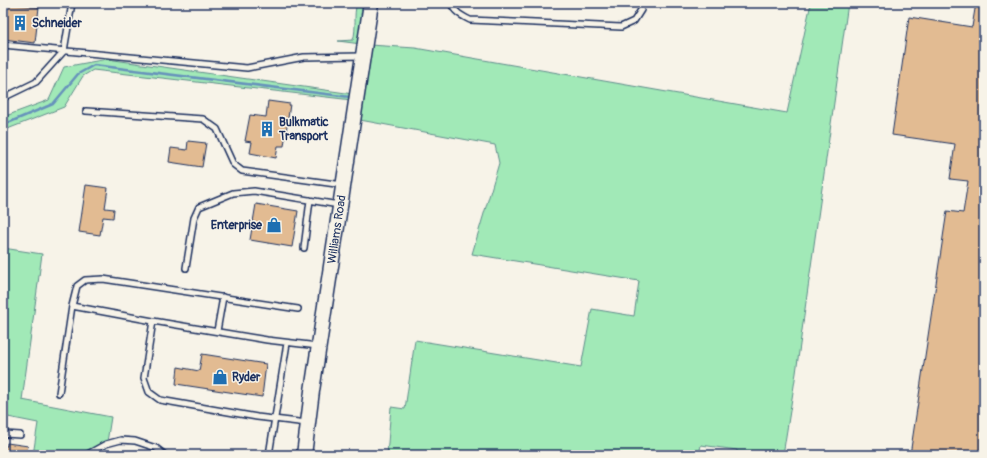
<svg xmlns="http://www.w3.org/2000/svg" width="987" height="458" font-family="Pangolin,sans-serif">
	<rect width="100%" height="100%" fill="#f7f3e8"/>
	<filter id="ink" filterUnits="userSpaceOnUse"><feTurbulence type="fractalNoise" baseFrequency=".025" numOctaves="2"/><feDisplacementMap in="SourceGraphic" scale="8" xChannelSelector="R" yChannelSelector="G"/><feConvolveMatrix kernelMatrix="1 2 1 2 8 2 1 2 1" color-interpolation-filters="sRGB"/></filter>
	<g filter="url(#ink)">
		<path fill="#a1e9b7" stroke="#5e8c8a" d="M357,3H367L361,44L338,41L353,40C357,28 353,15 357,3Z
			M811,3H848L796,373L783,455H737V450L701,445L699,455H387L391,407L405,409L415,340L581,367L592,309L634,316L639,281L472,254L499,163L495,145L360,120L370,45L415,48L787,113Z
			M107,59L353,94L352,100L93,70L83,76L64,107L10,128L3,133V117L49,100L64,67Z
			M3,248L42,254L22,400L111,417L105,455H33L38,423L3,416Z"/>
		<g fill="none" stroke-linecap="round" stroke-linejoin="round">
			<path stroke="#6692bb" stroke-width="2.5" d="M3,125L53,104L78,74L94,65L350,97"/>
		</g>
		<path fill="#e2bb92" stroke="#1b2f5e" d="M3,3L39,7L35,43L3,39Z
			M976,3H984V455H910L947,211L963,213L968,181L950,179L955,144L892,135L909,17L972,27Z
			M268,101L290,104L284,146H278L276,158L250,153L252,142L245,141L250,115L266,117Z
			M188,141L206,143L202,167L169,162L171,148L187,150Z
			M86,185L108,188L105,208L114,209L113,218L103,217L100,235L79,232Z
			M256,204L298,211L292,247L250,240Z
			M202,354L266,364L262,397L176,384L178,367L199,371Z
			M7,443L28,446L26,455H3V446H7Z"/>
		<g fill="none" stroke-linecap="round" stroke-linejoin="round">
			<defs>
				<path id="lane" d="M451,3C454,12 462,16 470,20L621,27L634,21L641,10L642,3
					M3,45L247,68L304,57L362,56
					M3,98L36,82L64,51L72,3
					M86,111L203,119L217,129L233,164L242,171L343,185
					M304,248L310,200
					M186,268L194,218L199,207L233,193L254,191L339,205
					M72,306L77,286L85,280L103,279L298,309
					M153,321L144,378L149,392L160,400L257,417L307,423
					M217,331L223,297
					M59,393L72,306L153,321L267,340L318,346
					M3,435L5,434L20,435
					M86,455L106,444L121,440L135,441L156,448L165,455
					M269,455L287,343"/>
				<g id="secondary">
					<path id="s1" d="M304,455L312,391L371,3"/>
				</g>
			</defs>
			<use href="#lane" stroke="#1b2f5e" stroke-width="8"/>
			<use href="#secondary" stroke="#1b2f5e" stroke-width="17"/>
			<use href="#lane" stroke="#f7f3e8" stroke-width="5"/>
			<use href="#secondary" stroke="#f7f3e8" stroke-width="14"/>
		</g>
	</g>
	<defs>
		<symbol id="building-bare" viewBox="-9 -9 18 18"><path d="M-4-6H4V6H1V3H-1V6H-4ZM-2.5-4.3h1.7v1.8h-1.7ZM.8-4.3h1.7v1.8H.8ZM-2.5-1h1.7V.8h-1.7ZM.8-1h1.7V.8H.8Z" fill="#1f6fb2" stroke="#f7f3e8" stroke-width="2.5" paint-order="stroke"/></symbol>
		<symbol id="shop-bare" viewBox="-9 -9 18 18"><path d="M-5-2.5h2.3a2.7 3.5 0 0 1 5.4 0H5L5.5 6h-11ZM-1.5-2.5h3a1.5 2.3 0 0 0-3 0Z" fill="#1f6fb2" stroke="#f7f3e8" stroke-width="2.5" paint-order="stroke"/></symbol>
	</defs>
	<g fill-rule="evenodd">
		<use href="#building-bare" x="9" y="12" width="22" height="22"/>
		<use href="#building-bare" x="256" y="118" width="22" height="22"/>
		<use href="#shop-bare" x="263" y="214" width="22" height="22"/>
		<use href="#shop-bare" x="209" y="366" width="22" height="22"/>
	</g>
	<g text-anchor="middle" stroke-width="3" stroke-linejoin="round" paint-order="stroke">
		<g font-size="12" font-weight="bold" fill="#1b2f5e" stroke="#f7f3e8" text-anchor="start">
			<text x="32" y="27">Schneider</text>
			<text x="279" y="126">Bulkmatic<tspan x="279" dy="14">Transport</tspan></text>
			<text x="262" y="229" text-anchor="end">Enterprise</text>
			<text x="232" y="381">Ryder</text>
		</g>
		<g font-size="12" fill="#1b2f5e" stroke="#f7f3e8">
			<text dy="4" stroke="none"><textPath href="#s1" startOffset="228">Williams Road</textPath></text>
		</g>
	</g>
	<rect width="987" height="458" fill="none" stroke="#f7f3e8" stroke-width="16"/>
	<rect x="8" y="8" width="971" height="442" fill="none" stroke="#1b2f5e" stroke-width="1.5" filter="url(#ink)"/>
</svg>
